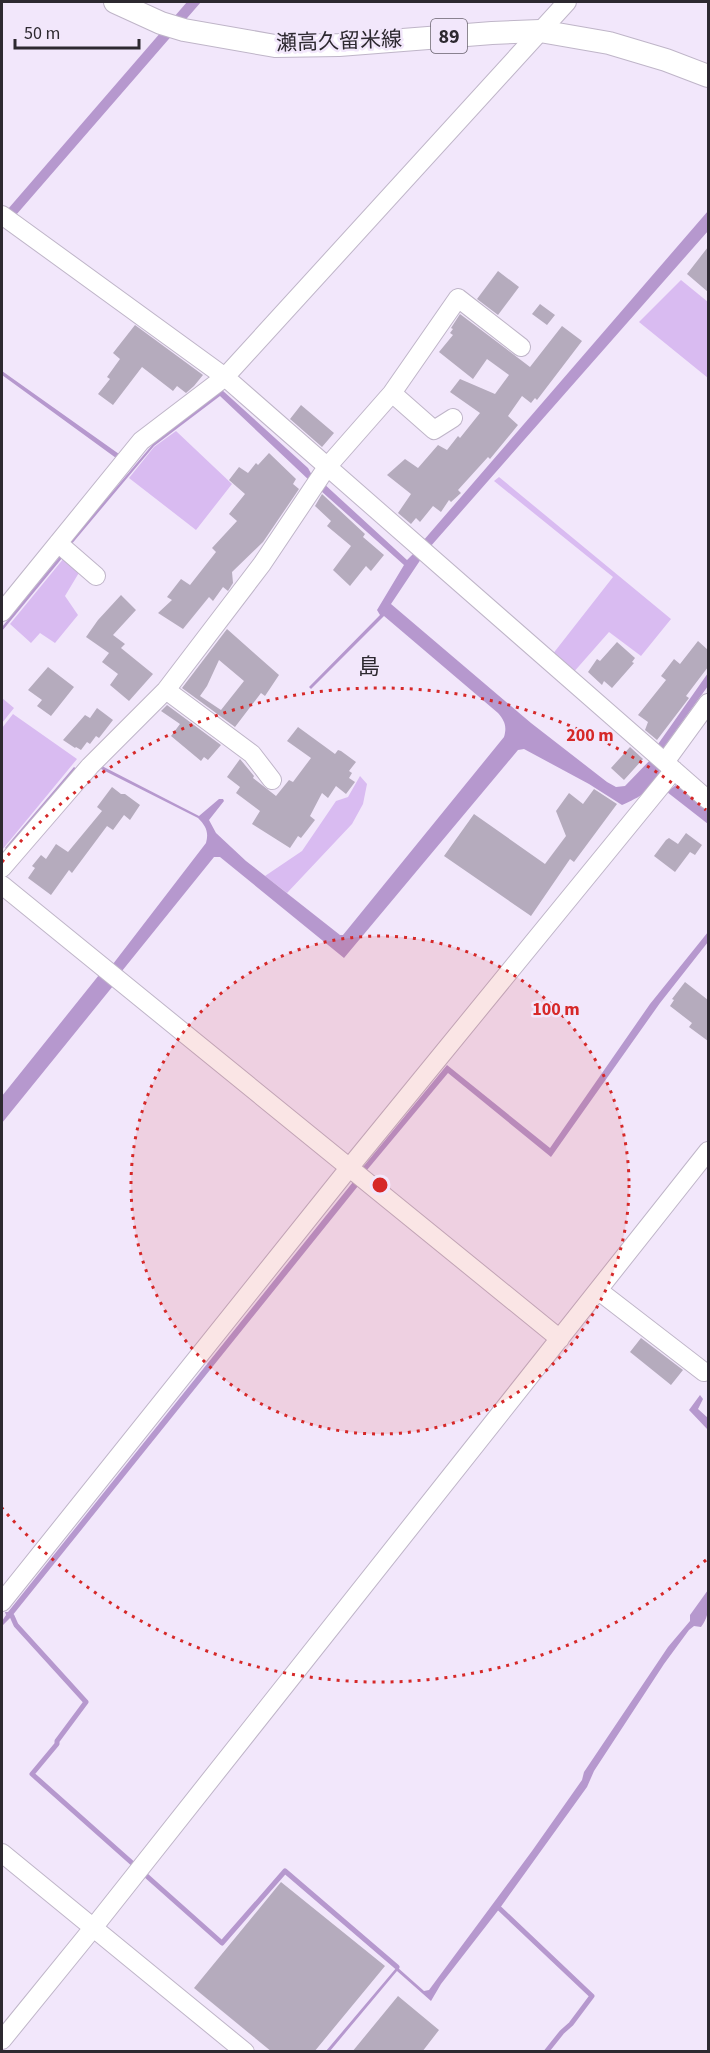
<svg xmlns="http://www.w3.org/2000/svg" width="710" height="2053" font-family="'Source Sans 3','Noto Sans JP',sans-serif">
	<rect width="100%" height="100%" fill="#f2e7fb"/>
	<path fill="#d9bbf1" d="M681,280L708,302V378L639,322Z
		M176,431L232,484L196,530L129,478L154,447Z
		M499,477L671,619L641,656L609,632L572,674L552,655L613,577L494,481Z
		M64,558L80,571L65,596L78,615L55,643L40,633L31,643L10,624Z
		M2,698L14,708L2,723Z
		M13,714L77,759L2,850V728Z
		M360,776L367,784L363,804L352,824L287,893L265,876L302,851L336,801L348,797Z"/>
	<path fill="#b698ce" d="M187,2H201L16,215L8,209Z
		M708,211V231L430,547L423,541Z
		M2,371L119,454L116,458L2,375Z
		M222,390L308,468L313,477L322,482L407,560L416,551L423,556L391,604L531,723L607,782L616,787L625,786L654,756L656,747L708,673V686L654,761L660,769C658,788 638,798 622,805L589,784L524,749L518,750L344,958L220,857H214L122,971L113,964L206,843C209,832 206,826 198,818L99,768L100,765L199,816L219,799H223L224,801L209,820L216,833L246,861L340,935H343L504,737C507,727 505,721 498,713L384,616L311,689L309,687L380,615L377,610L404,565L311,482L220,396L154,446L70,546L68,544L153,444Z
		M61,555L63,557L2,631V627Z
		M74,767L78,770L9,851L5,848Z
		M676,785L708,811V824L667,792Z
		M708,932V942L660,1003L551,1157L448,1073L367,1170L363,1167L447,1065L550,1148L650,1004Z
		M99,975L113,986L2,1123V1096Z
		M353,1182L358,1186L12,1616L2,1626V1621L6,1615L5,1612H8Z
		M700,1395L703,1399L698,1409L708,1418V1430L689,1410Z
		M708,1590C709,1604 710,1615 701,1627L694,1626L689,1630L664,1664L594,1771L587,1787L500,1908L441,1984L431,2001L397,1971L330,2051H326L397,1967L424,1991L429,1990L532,1851L582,1780L584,1772L668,1647L690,1621V1615Z"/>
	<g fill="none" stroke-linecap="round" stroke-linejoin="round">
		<path stroke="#b698ce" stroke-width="5" d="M12,1616L16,1625L86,1702L57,1741V1744L32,1774L222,1943L285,1871L397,1967
			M499,1908L592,1996L571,2024L562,2032L546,2052"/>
	</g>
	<path fill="#b5abbd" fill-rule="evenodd" d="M708,247V292L687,274Z
		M498,271L519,287L498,315L477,299Z
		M540,304L555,315L547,325L532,314Z
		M460,314L530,367L562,326L582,341L537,400L535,398L531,403L522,396L508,416L518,425L490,459L488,457L458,490L461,493L451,502L449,500L441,512L433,506L420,522L416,518L411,524L398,513L411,494L387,475L405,459L418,468L438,445L447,450L458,436L460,438L480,413L450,392L460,379L495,394L509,375L487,359L473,379L439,352L453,335L450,333L453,329L451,328Z
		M135,325L203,375L194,386L186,393L177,386L173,391L142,367L113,405L98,394L110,379L107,377L120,359L113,353Z
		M301,405L334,433L322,447L290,419Z
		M269,453L296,479L293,484L299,489L263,542L232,572L233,583L228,591L223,587L213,601L209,597L183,629L158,613L172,600L167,597L181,579L190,585L216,552L212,548L237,521L229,514L245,494L229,480L239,467L248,473L256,463L258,465Z
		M322,494L365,534L363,537L384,555L371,571L366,566L350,586L333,570L351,546L327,526L331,521L315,506Z
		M121,595L136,610L113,635L125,644L121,648L153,674L129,701L110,685L118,674L102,662L109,653L86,637L98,620Z
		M227,629L279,675L265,696L261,693L235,727L182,688ZM219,660L244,681L221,710L200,696L207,686Z
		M698,641L708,650V667L686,696L689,698L657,740L645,730L648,722L638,715L666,680L661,676L674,659L680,664Z
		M617,642L635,658L632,662L634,663L612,688L604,681L602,685L588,672L597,659L600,661Z
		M48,667L74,687L51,716L37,706L42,700L28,690Z
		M167,705L221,745L208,760L204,757L201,761L171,736L180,724L161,711Z
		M97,708L113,720L99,738L96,736L90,744L87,742L81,750L76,747L75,748L63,740L85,715L90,718Z
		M298,727L335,754L338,750L341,751L356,762L349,771L352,773L349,778L355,782L346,794L336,786L328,798L322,793L310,816L315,820L301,838L298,836L290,848L252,824L260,811L236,793L240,787L227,777L240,759L254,776L253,778L276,796L289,780L293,782L311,758L287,741Z
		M630,747L643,759L624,780L611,768Z
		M112,787L121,794H125L140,805L130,820L124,815L113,830L107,826L72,873L69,870L51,895L28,878L35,868L32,866L41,855L46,859L56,844L68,852L102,811L97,807Z
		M594,789L617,804L574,862L570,859L531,916L444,856L474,814L545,864L566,836L556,811L569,793L583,804Z
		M686,833L702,845L695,855L690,852L675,872L654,856L666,840L669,838L678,844Z
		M685,982L708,1000V1041L689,1027L692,1023L670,1006L674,1000L672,999Z
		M641,1338L683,1370L671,1385L630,1352Z
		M281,1882L385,1966L314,2052H272L194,1988Z
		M398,1996L439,2030L422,2052H352Z"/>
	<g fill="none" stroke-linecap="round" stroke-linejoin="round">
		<defs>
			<path id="minor" d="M2,215L225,377L708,800
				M392,393L434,430L453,418
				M58,543L96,576
				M2,612L141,441L225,377L567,2
				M166,690L252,754L272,780
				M665,762L708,703
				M2,868L90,766L166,690L262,564L327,467L392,393L458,298L521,347
				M2,885L560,1339
				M599,1291L704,1372
				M2,1602L349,1168L674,770
				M2,1853L245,2052
				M2,2040L93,1928L708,1151"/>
			<path id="major" d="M115,2L161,23L184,30L275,46L339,45L492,33L540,31L609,43L666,60L708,76"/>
		</defs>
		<use href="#minor" stroke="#bfb5c8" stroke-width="20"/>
		<use href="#major" stroke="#bfb5c8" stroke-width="24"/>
		<use href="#minor" stroke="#fff" stroke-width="18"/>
		<use href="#major" stroke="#fff" stroke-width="22"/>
	</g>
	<circle cx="380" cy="1185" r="249" fill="#d62828" fill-opacity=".12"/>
	<g fill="none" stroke="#d62828" stroke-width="3" stroke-dasharray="3 6">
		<circle cx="380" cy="1185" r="249"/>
		<path d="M706 1560A497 497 0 0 1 2 1508M2 862A497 497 0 0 1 706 810"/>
	</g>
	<g text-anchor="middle" stroke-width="5" stroke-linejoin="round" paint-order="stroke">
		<rect fill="#f2e7fb" stroke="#68626d" stroke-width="1.5" x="431" y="19" width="36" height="34" rx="4.5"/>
		<g font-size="20" font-weight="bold" fill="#2d2930">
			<text x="449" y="43">89</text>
		</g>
		<g font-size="21" fill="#2d2930" stroke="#f2e7fb">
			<text transform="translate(339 41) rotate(-2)" y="7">瀬高久留米線</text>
		</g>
		<g font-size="22" fill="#2d2930" stroke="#f2e7fb">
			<text x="369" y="674">島</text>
		</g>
	</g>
	<circle cx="380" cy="1185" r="9" fill="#d62828" stroke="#f2e7fb" stroke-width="3"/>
	<g font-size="18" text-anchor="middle" font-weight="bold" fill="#d62828" stroke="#f2e7fb" stroke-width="5" stroke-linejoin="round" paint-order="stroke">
		<text x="590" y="741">200 m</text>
		<text x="556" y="1015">100 m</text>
	</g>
	<rect width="710" height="2053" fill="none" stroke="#2d2930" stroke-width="6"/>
	<path d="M15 39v9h124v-9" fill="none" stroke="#2d2930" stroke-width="3"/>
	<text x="24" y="39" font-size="18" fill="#2d2930" stroke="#f2e7fb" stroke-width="4.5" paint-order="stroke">50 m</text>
</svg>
